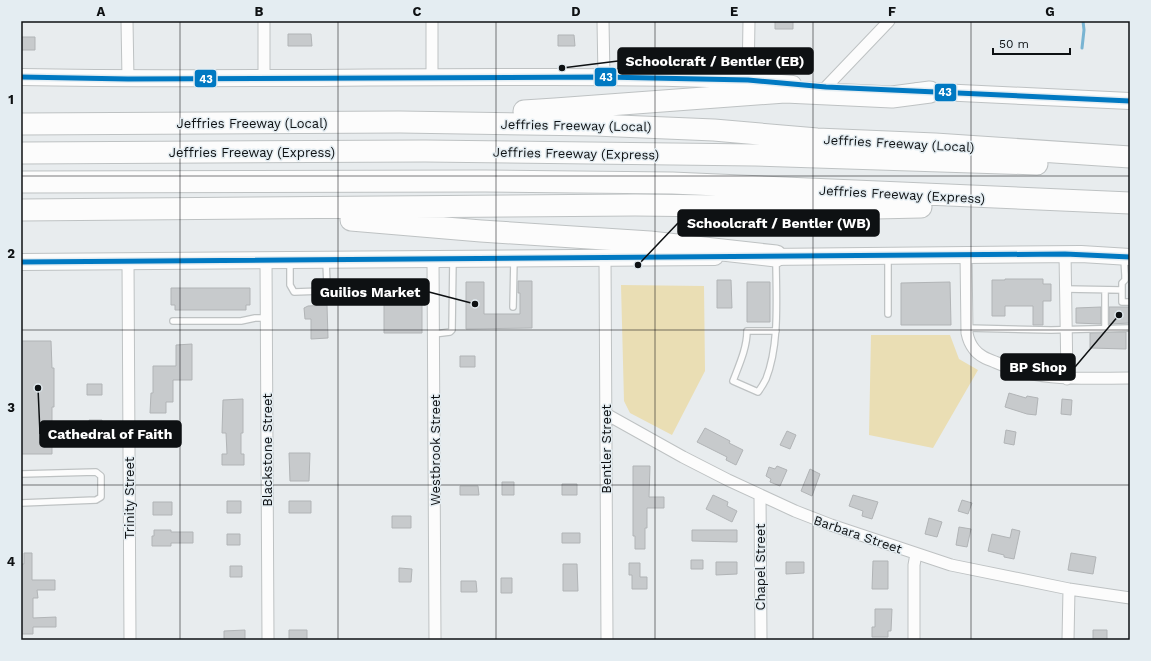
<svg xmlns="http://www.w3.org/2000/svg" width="1151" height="661" font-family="'Work Sans',sans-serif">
	<rect width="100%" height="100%" fill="#e8ecee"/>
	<path fill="#eadeb4" d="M621,285L704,286L705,371L672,435L630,413L624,401Z
		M871,335H950L959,359L978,370L933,448L869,435Z"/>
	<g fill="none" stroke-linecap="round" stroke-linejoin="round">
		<path stroke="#79b4d2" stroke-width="3" d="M1082,48L1084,30L1083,21"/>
	</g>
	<path fill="#c7cacc" stroke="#b1b4b6" d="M775,21H793V29H775Z
		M288,34H311L312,46H288Z
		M558,35H574L575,46H558Z
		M21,37H35V50H21Z
		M1005,279H1043V284H1051V301H1043V325H1033V306H1005V316H992V280H1005Z
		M717,280H731L732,308H717Z
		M518,281H532V328L466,329V282H484V314H520V293H518Z
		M384,282H422V333H384Z
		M747,282H770V322H747Z
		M950,282L951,325H901V283Z
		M171,288H250V305H246V310H175V305H171Z
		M327,305L328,338L311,339V319H305L304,308L308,306Z
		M1101,307V324L1076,323V308Z
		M1109,307H1130V323L1109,324Z
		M1126,332V349L1090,348V333Z
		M21,341H51L52,368H54V407H52V454H21Z
		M192,344V380H173V402H166V413H150L151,393H153V366H176V345Z
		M460,356H475V367H460Z
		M87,384H102V395H87Z
		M1009,393L1026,398L1027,396L1038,398L1036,415L1027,414L1005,407Z
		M243,399V433H241V454H244V465H222V454H227L226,433H222L223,400Z
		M1062,399L1072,400L1071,415L1061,414Z
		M89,420H102V433H90Z
		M705,428L730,441L729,443L743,450L736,465L726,460L727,457L697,442Z
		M1006,430L1016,432L1014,445L1004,443Z
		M787,431L796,435L790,449L780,445Z
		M289,453H310L309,481H290Z
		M633,466H650L649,497H664V508H647V528H645V549H635V536H633Z
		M777,466L787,470L780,486L770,482L771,479L766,476L769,467L775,469Z
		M810,469L820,474L812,496L801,491Z
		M502,482H514V495H502Z
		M562,484H577V495H562Z
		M460,486H478L479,495H460Z
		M713,495L728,502L727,506L737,511L732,522L706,509Z
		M853,495L878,502L872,519L862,516L863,511L849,506Z
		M962,500L972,503L968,514L958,511Z
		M227,501H241V513H227Z
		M289,501H311V513H289Z
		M153,502H172V515H153Z
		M392,516H411V528H392Z
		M929,518L942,522L937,537L925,534Z
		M959,527L971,529L967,547L956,545Z
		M1012,529L1020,531L1014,559L1004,557V555L988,551L992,534L1010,538Z
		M154,530H171V532H193V543H171V546H152V536H154Z
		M692,530H737V542L692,541Z
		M562,533H580V543H562Z
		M227,534H240V545H227Z
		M24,553H32V580H55V590H37L38,598H33V618L56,617V627H33V634H21V564H24Z
		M1071,553L1096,557L1093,574L1068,570Z
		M691,560H703V569H691Z
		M873,561H888V589H872Z
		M716,562H737V574L716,575Z
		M786,562H804V573L786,574Z
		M629,563H640V577H647V589H632V575H629Z
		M563,564H577L578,591H563Z
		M230,566H242V577H230Z
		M399,568L412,569L411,582H399Z
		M501,578H512V593H501Z
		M461,581H476L477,592H461Z
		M875,609H892L891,631H888V637H872V627H875Z
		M245,630V640H224V631Z
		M289,630H307V640H289Z
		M1093,630H1107V640H1093Z"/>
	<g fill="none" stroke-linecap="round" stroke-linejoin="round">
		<defs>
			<path id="service" d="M888,257V314
				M1124,259L1125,275V280L1122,283V302H1130
				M290,260V285L294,292L322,291L327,285L326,262
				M1066,289L1122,290
				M1105,290V328
				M513,307L514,259
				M173,321H241L255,318H266
				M966,328L1051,330L1130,328
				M776,331H747C747,348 739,365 733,381L758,392C761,388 764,383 766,379C780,344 776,296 776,259
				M434,334L450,332L452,330L453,259
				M21,474L96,472L101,476V497L96,500L21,503"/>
			<path id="minor" d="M127,21L128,79
				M264,21V78
				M432,21V77
				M603,21L604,77
				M748,80L749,21
				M826,87L889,21
				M1065,254L1067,379
				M966,255L967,333C968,338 970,344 974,349C979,356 987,359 995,362C1038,382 1084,378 1130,378
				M605,258L607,640
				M433,259L435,640
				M266,260L268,640
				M128,261L130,640
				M606,414L683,457L728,480L795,511L831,525L951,565L1069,589L1130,598
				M760,495L761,640
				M914,640V565L916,554
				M1068,640L1069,589"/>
			<path id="secondary" d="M21,77C183,80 344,77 506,77C602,77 698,76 793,84
				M918,91L1130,101
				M766,257L1081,254L1130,257
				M21,262L715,257"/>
			<path id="motorway" d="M524,111L555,109L785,92L892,97L930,92
				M21,124L400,122L595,125L714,130L817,139L935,144L1130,157
				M21,153L425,151L755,155L1037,164
				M21,182L485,181L672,183L1130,203
				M21,210L635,205L875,208L921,207
				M351,220L481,231L650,242L776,256"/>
		</defs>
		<use href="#service" stroke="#bec2c3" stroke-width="8"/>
		<use href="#minor" stroke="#bec2c3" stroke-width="13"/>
		<use href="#secondary" stroke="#bec2c3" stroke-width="18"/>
		<use href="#motorway" stroke="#bec2c3" stroke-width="23"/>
		<use href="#service" stroke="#fcfcfc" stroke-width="5.5"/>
		<use href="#minor" stroke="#fcfcfc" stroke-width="11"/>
		<use href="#secondary" stroke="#fcfcfc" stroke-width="16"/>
		<use href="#motorway" stroke="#fcfcfc" stroke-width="21"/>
		<defs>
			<path id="bus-1" d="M21,77L128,79L604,77L748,80L826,87L1130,101
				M21,262L1065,254L1130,257"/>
		</defs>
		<use href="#bus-1" stroke="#e4edf2" stroke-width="8"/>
		<use href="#bus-1" stroke="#0079c2" stroke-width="5"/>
	</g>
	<path fill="none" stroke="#0e1113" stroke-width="1" stroke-opacity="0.55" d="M180,21V640M338,21V640M496,21V640M655,21V640M813,21V640M971,21V640M21,176H1130M21,330H1130M21,485H1130"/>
	<g text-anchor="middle" stroke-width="3" stroke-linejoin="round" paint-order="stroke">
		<g font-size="13" fill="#0e1113" stroke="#e4edf2">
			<text x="252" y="128">Jeffries Freeway (Local)</text>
			<text transform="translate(576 125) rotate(1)" y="5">Jeffries Freeway (Local)</text>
			<text transform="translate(899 143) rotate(3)" y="5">Jeffries Freeway (Local)</text>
			<text x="252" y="157">Jeffries Freeway (Express)</text>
			<text transform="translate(576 153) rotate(1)" y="5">Jeffries Freeway (Express)</text>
			<text transform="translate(902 194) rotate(3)" y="5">Jeffries Freeway (Express)</text>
			<text transform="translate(606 449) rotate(-90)" y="5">Bentler Street</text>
			<text transform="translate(267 450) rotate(-90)" y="5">Blackstone Street</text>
			<text transform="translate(435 450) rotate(-90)" y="5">Westbrook Street</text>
			<text transform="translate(129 498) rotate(-90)" y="5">Trinity Street</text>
			<text transform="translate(858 534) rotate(19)" y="5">Barbara Street</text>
			<text transform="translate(760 567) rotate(-90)" y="5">Chapel Street</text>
		</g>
	</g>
	<path fill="none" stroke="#0e1113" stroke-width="1.5" d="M562 68L618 61M638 265L678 223M475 304L429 292M1119 315L1075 367M38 388L40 434"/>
	<g fill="#0e1113" stroke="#e4edf2" stroke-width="1.5">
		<circle cx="562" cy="68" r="4"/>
		<circle cx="638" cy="265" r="4"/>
		<circle cx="475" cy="304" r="4"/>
		<circle cx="1119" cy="315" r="4"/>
		<circle cx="38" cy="388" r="4"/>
	</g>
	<g fill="#0e1113" stroke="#0e1113" stroke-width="1.5">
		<rect x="618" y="48" width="195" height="26" rx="4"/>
		<rect x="678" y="210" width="201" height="26" rx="4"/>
		<rect x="312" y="279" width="117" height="26" rx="4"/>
		<rect x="1001" y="354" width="74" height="26" rx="4"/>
		<rect x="40" y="421" width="141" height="26" rx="4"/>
	</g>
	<g font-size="14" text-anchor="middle" font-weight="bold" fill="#fff">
		<text x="715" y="66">Schoolcraft / Bentler (EB)</text>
		<text x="779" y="228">Schoolcraft / Bentler (WB)</text>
		<text x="370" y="297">Guilios Market</text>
		<text x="1038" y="372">BP Shop</text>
		<text x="110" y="439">Cathedral of Faith</text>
	</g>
	<g stroke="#e4edf2" stroke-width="1.5">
		<rect x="594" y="67" width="23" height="20" rx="4" fill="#0079c2"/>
		<rect x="194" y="69" width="23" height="19" rx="4" fill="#0079c2"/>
		<rect x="934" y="83" width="23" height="19" rx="4" fill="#0079c2"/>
	</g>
	<g font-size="11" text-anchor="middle" font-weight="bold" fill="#fff">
		<text x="606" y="81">43</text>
		<text x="206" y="83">43</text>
		<text x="945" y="96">43</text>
	</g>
	<rect width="1151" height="661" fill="none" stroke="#e4edf2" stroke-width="44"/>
	<path d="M993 48v6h77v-6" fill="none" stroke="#0e1113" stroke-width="2"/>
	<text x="999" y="48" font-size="12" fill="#0e1113" stroke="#e4edf2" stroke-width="3" paint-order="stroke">50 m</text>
	<rect x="22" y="22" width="1107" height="617" fill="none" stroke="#0e1113" stroke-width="1.5"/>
	<g font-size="13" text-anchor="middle" font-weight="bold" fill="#0e1113">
		<text x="101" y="16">A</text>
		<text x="259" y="16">B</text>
		<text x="417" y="16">C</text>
		<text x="576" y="16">D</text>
		<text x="734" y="16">E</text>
		<text x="892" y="16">F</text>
		<text x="1050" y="16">G</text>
		<text x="11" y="104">1</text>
		<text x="11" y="258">2</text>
		<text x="11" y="412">3</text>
		<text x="11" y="566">4</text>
	</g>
</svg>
